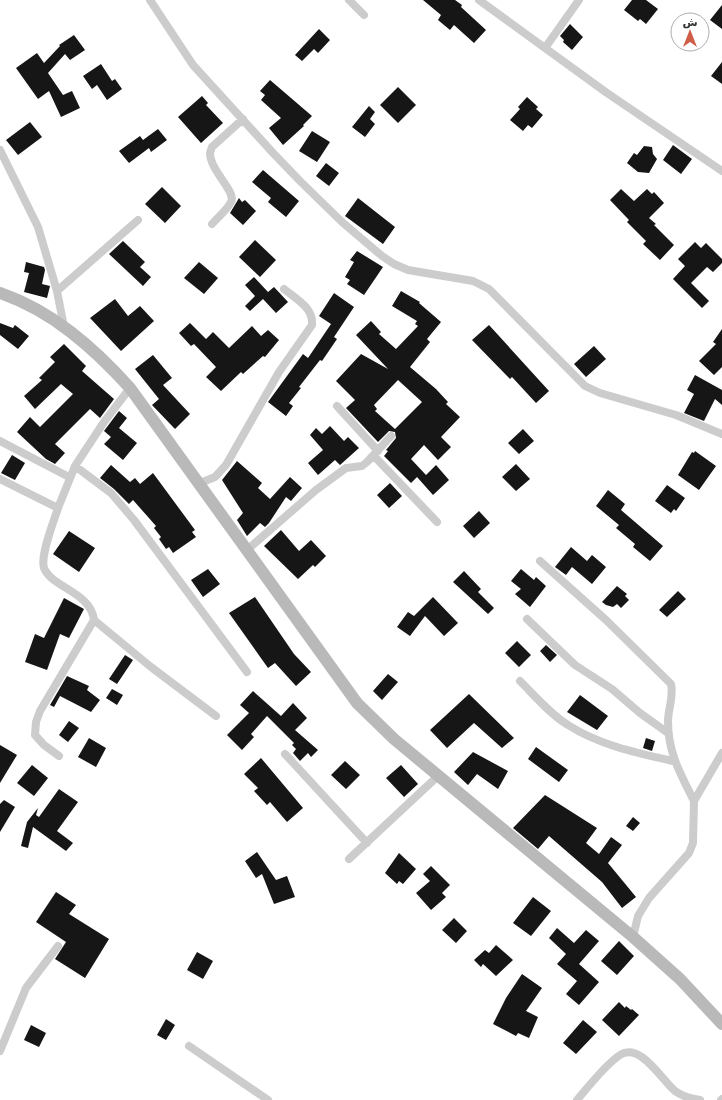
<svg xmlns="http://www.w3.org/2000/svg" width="722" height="1100" font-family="'DejaVu Sans','Noto Sans Arabic',sans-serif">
	<rect width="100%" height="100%" fill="#fff"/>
	<path fill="#161616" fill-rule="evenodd" d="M423,0H455L462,5L461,7L486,30L474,43L454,25L450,30L438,20L441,15Z
		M632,0H646L658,9L646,24L640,19L638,21L624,10Z
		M722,5V29L710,20Z
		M570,24L583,37L572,50L563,42L564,40L560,36Z
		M319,29L330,40L318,53L314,49L302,61L295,55Z
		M74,35L85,50L70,60L65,54L48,73L63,95L72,91L80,108L61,117L49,91L38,99L16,68L37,53L44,63L60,46L59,45Z
		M722,62V84L711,76Z
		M101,64L112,81L115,79L122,89L107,100L97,85L92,89L83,76Z
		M270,80L312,116L303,125L304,126L283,145L269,128L281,118L261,100L265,95L260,91Z
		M398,87L416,105L398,123L380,105Z
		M202,96L208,103L206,105L223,123L201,143L178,117Z
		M527,97L538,107L536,109L543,115L532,128L528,125L523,131L510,120L520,109L518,107Z
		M369,106L375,112L370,119L375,124L365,137L352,127Z
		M30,122L42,137L18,155L6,140Z
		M158,129L167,140L151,152L149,148L129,163L119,151L140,136L143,140Z
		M312,131L330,142L317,162L299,151Z
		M673,145L692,159L681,174L663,160Z
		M644,146L652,147L653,154L657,159L649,173L638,172L627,163L634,153L637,155Z
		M326,163L339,173L329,186L316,176Z
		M263,170L299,201L286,217L268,202L271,198L252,182Z
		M162,187L181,206L165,223L145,204Z
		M621,189L634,201L647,189L652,194L654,192L664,203L649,218L656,224L654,225L674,245L660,260L643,244L646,241L627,222L629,220L610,200Z
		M239,198L242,202L245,200L256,211L243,225L230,213Z
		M358,198L395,227L383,244L345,216Z
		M255,240L276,260L260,277L239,257Z
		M123,241L145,262L140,267L151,277L143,286L109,254Z
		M695,242L701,248L706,243L722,259V263L713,272L707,267L691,283L709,301L702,308L673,279L685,266L678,259Z
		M357,251L383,267L364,295L347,284L350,280L345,277L354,262L350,260Z
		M26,262L44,267L45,270L42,284L50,286L47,298L24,292L29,273L24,272Z
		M199,262L218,278L204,294L184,278Z
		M254,277L268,292L274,287L288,302L276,313L263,299L250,311L245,306L255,296L245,285Z
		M401,291L420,302L419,303L441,322L427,339L430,342L410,367L436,389L448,402L446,404L460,417L441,437L451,447L438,460L424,445L411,459L426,475L436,465L449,480L433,495L417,477L411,483L384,456L388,451L386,450L396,438L395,432L389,431L378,442L346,408L355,400L336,381L361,354L388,369L356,335L371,321L381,332L379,334L396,349L418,326L415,324L417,321L392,306ZM398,380L422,402L395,429L375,411L377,409L374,405Z
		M334,293L354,307L334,337L337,339L322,361L320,360L299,387L301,388L289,403L293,406L286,416L268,402L303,354L308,358L331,324L319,316Z
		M115,299L128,316L140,306L154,321L121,351L90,318Z
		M0,323L13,328L15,325L29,336L18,349L0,335Z
		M190,323L206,339L213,332L229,348L252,326L261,336L268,330L279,340L265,357L263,356L243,374L241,372L221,391L206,377L216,367L194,344L191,346L179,333Z
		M489,325L549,391L536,403L512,377L510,379L472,340Z
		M722,329V367L714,375L699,361L716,344L713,342Z
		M64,344L86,366L82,371L114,399L100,418L90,409L55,444L65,453L55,464L46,459L17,432L30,417L40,427L73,394L61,384L35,409L24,396L42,380L39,378L55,362L50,357Z
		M594,346L606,359L586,377L574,364Z
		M153,355L172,378L163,385L190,414L175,429L152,405L159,399L135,369Z
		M695,375L722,390V405L715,399L704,421L684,413L694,394L687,390Z
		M119,411L127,418L119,428L137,443L123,460L104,444L111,437L104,431Z
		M330,426L344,441L348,437L359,448L340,465L335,460L318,475L308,463L323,450L310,435L316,428L322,434Z
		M523,429L534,441L519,454L508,443Z
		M695,451L716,466L699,490L678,475L692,452L694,453Z
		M12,455L25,463L15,480L1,473Z
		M237,461L262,483L258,488L270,499L290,477L302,488L291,501L286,497L269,523L265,527L260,523L247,536L237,520L243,513L222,480Z
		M516,464L530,479L516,491L502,477Z
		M111,465L130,482L135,478L140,484L153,473L195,530L192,532L196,537L173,553L169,547L166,549L159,539L161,537L154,528L156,526L133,500L129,504L114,489L100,478Z
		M390,483L402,496L389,508L377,495Z
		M667,485L685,498L676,511L674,509L671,513L655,501Z
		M608,490L625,504L621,510L663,546L650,561L633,547L635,544L616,528L619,525L596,506Z
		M479,511L490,523L474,538L463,526Z
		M281,530L299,551L311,540L326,556L315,567L313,565L298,579L264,546Z
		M69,531L95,548L79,572L53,554Z
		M571,547L587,561L592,555L606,567L592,584L572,567L566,575L555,567Z
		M208,569L220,584L203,597L191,580Z
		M521,569L534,580L536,577L546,586L530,607L515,594L521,589L511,581Z
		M464,571L481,589L478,592L494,608L488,614L453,582Z
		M617,586L627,594L625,596L629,600L621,608L617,604L613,607L606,605L602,602Z
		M678,591L686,599L667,617L659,610Z
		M255,597L294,654L311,672L296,686L275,663L268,668L229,613Z
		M433,597L458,623L444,636L425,616L410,636L397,627L408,612L414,616Z
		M64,598L84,609L69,638L60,634L47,670L25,662L35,634L44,638Z
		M517,641L531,655L519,667L505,653Z
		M546,645L557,655L550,662L540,651Z
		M125,655L133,660L117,684L109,679Z
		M388,674L398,682L382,700L373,691Z
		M67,676L89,686L87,690L100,700L91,712L60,696L54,707L50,705Z
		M112,689L123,695L117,705L106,698Z
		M253,691L281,716L293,703L307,718L295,730L318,750L311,757L308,753L300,761L293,753L296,749L292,745L294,743L267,716L251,734L254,737L242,750L227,735L249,713L240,705Z
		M469,694L514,738L502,748L474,723L447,748L430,730Z
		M580,695L608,716L597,730L567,712Z
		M69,721L79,728L68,742L59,735Z
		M89,738L106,748L96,767L78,757Z
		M646,738L655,741L652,751L643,748Z
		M0,745L17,755L0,783Z
		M536,747L568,770L559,782L528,759Z
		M473,752L508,771L498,789L477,774L468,785L454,772Z
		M261,758L303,808L287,822L270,802L267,805L254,791L258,788L244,774Z
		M345,761L360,775L346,789L331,775Z
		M32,765L48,778L34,796L17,783Z
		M401,765L418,784L404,797L386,778Z
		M59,789L78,802L57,831L73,843L66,851L33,827L28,848L21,846L27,822L38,808L36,815L39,817Z
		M545,795L597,828L586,843L599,854L611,837L622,845L608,863L636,897L622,908L602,882L549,836L538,849L513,828Z
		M4,800L15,807L0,832V804Z
		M633,817L640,823L633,831L626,826Z
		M257,852L276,880L287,876L295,897L274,904L262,874L256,878L245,861Z
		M399,853L416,869L403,884L399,881L397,884L385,873Z
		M431,866L450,885L442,893L446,897L431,910L416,893L430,881L423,874Z
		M56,892L76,905L69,914L109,939L85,978L55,959L66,942L36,922Z
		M533,897L551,911L531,936L513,923Z
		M454,918L467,931L456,943L442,930Z
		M557,928L574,943L586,930L599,941L579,964L599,982L579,1005L566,994L577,981L557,964L566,954L549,938Z
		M619,941L634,956L617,975L601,961Z
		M496,945L513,960L496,976L483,964L481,967L474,960L485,950L489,953Z
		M197,952L213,961L203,979L187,970Z
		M522,974L542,988L526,1011L538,1017L529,1038L518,1033L516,1036L493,1024L506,998Z
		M619,1002L625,1008L626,1006L631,1010L632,1009L639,1015L619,1036L602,1020Z
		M166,1019L175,1025L166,1040L157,1035Z
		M583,1020L597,1032L576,1054L563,1043Z
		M31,1025L46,1033L39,1047L24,1040Z"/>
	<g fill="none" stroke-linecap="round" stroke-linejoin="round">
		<path stroke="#ccc" stroke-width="8" d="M150,0L193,65L274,154L300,181L342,222L382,256L394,264L408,270L473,281L489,289L585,386L600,393L676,415L722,434
			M349,0L364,15
			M479,0L545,48
			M579,0L545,48L607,93L722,171
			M0,150L38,227L57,291L64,327
			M212,224C218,217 227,210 231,202C237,192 210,171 210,153L212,147L243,119
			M57,291L138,220
			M337,406L378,451
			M0,441L69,477
			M374,456L437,522
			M75,466L111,493L134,520L247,672
			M0,479L58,508L75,466L104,422L130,388
			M200,483L215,477L226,465L279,372L312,325C314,308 295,298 284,289
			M58,508C54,521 40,555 44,568C52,588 91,592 94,620L40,711L36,722L35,735L44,745L59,756
			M247,550L316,490L346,468L362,466L367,462L391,436
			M540,561L606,620L671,684C674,697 668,709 668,721C668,753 680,773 694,801
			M527,619L575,665L612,689L640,713L668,733
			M94,620L151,667L216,716
			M520,681C535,696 550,714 568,725C599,745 637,753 673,761
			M285,754L367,843
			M349,859L438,776
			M633,937L638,916L649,898L689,853L693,843L694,801L722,753
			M189,1046L268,1100
			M0,1051L26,988L58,946
			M577,1100C588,1087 606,1064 620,1055C640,1042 661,1079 675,1091C682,1096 692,1099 700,1100
			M721,1100L722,1099"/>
		<path stroke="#b9b9b9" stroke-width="12" d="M0,293C52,311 93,347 130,388L357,703L394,739L633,937L680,979L722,1024"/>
	</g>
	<g transform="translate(690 32)"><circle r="19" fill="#ffffff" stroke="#acacac"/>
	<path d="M0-3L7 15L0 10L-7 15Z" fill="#cf5d48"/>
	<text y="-6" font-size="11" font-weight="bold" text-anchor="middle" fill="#2f2f2f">ش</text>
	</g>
</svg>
